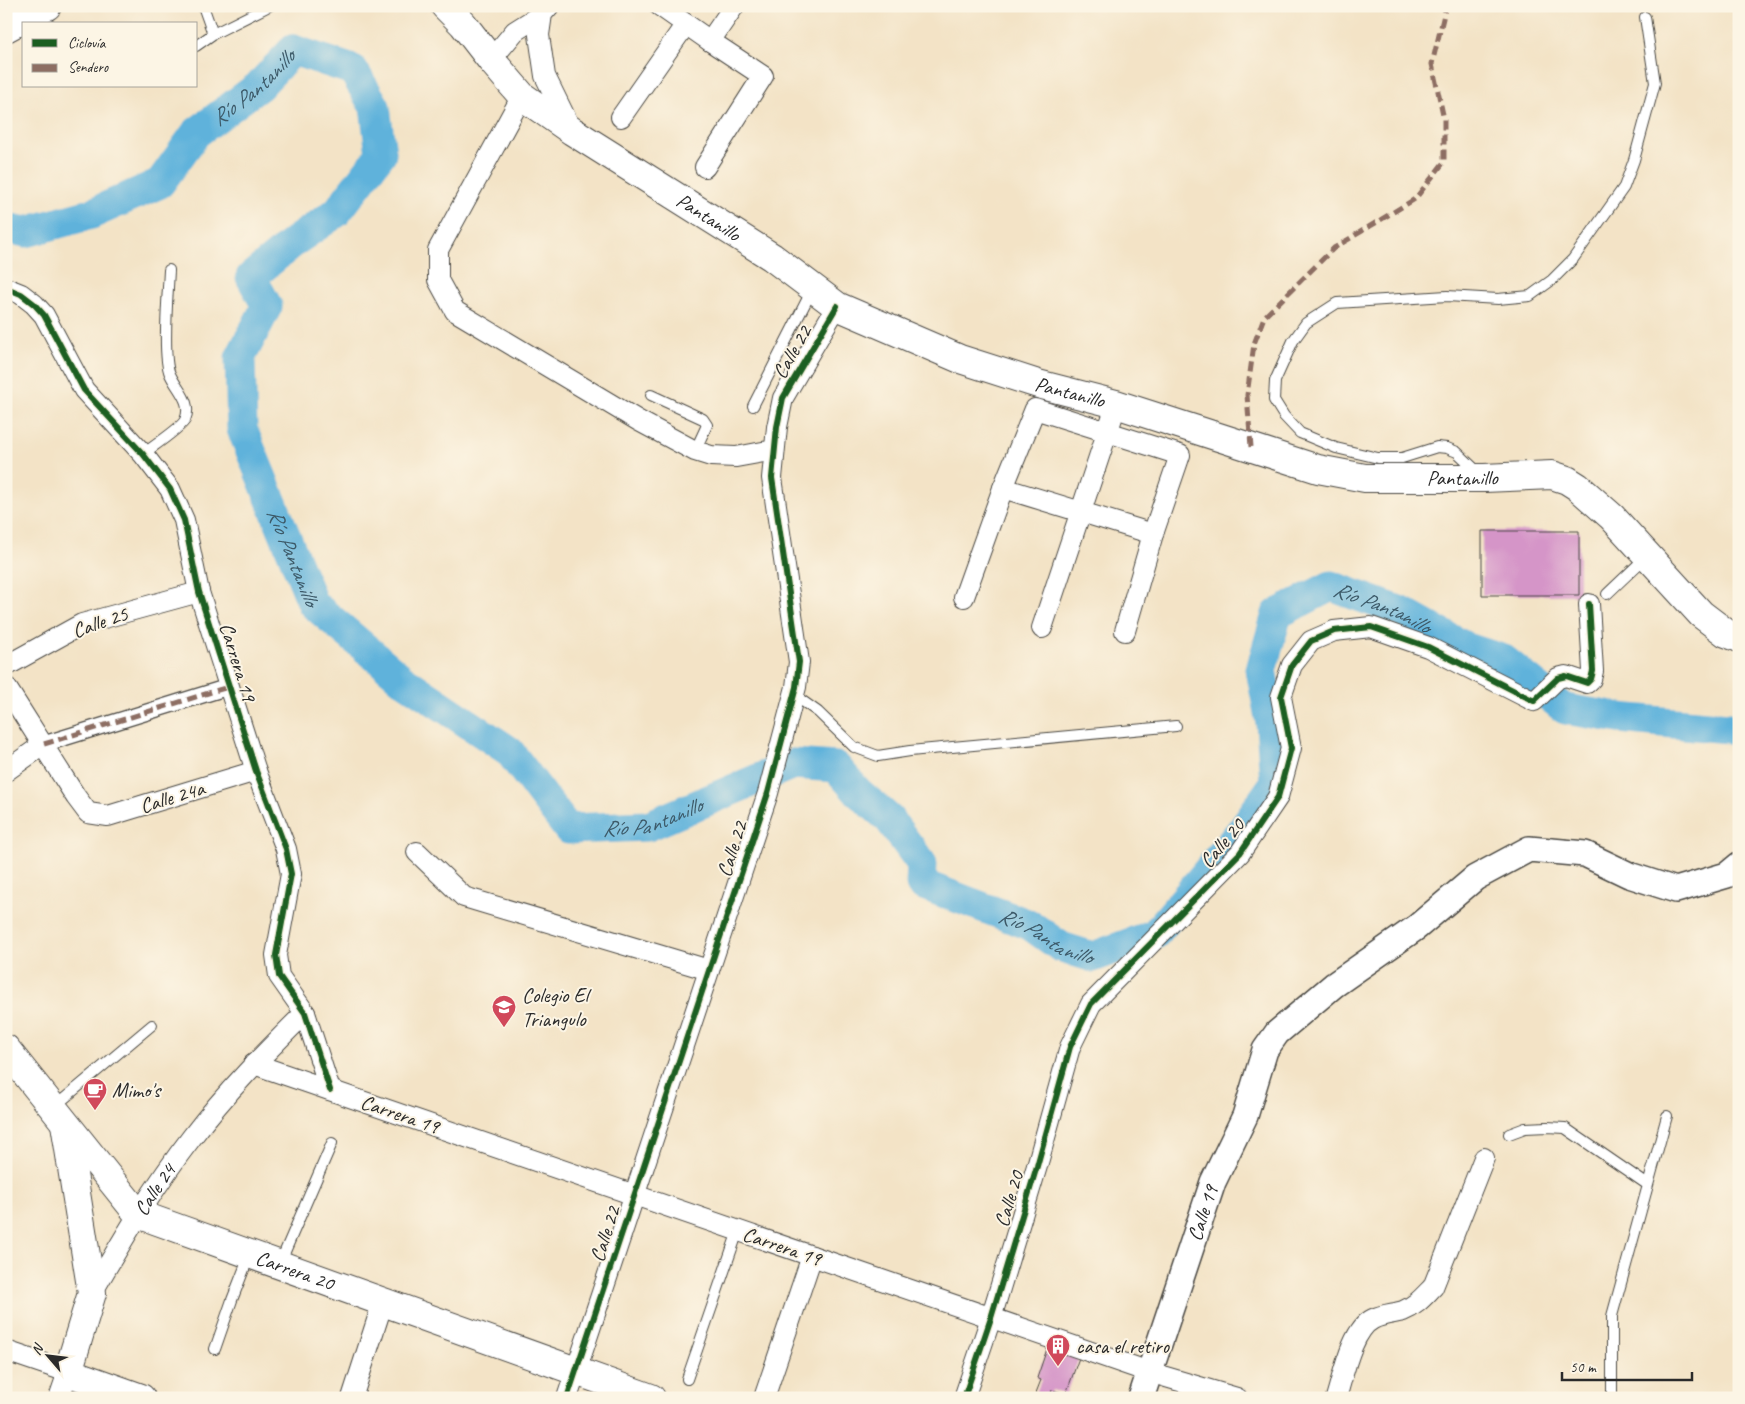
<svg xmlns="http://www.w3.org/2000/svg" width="1745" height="1404" font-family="Caveat,sans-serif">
	<rect width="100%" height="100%" fill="#fcf5e5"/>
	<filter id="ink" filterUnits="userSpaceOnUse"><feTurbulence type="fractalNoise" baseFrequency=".02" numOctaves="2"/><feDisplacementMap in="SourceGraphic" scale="10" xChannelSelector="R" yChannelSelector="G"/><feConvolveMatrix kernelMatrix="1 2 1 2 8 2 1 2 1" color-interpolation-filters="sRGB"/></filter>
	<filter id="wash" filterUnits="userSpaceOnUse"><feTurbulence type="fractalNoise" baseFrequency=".0096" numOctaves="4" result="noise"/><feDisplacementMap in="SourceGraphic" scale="20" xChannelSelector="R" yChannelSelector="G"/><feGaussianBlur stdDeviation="1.12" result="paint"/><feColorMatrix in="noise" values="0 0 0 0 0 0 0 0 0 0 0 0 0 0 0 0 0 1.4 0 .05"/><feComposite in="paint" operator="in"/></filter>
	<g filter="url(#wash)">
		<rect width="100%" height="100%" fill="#f3e3c6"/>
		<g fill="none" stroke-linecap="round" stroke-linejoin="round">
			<path stroke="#5fb2db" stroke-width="31" id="s1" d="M6,228L26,232L91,214L160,183L196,133L259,86L293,50L353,70L375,107L381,154L337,212L295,241L251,277L267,306L240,358L242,429L313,604L402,679L509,751L568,829L648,826L793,764L836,767L858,792L889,819L922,864L921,884L1030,925L1061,947L1093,957L1155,934L1242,830L1275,783L1271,723L1261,670L1277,614L1331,586L1402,612L1467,648L1504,660L1565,709L1619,718L1739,729"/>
		</g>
		<g id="blocks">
			<path fill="#d595c8" d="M1482,531H1579V595H1482Z
				M1048,1346L1080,1355L1066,1394L1052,1390L1050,1398H1034L1041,1380L1037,1378Z"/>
		</g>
	</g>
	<g filter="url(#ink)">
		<use href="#blocks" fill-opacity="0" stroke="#494742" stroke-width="1"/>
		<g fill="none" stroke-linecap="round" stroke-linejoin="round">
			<defs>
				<path id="service" d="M213,34L269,6
					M196,46L213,34L203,6
					M651,395L703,419L707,425L695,451
					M753,406L813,288
					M143,454C151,448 182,427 185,420C193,402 177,390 170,374C162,357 168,293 169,270
					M1479,473L1457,452L1447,448L1437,447L1402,458H1378L1336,448L1300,433L1284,416L1274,400L1275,381L1293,341L1306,323L1337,303L1447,296L1498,299L1530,296L1552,280L1573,259L1624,187L1634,160L1655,83L1645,17
					M1607,594L1647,556
					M794,695L818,712L854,747L878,756L910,751L1176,726
					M54,1107L152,1025
					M1509,1134L1525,1128L1547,1127L1565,1128L1648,1185
					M280,1263L332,1143
					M215,1349L232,1300L250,1254
					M687,1379L738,1231
					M1612,1398V1316L1667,1116"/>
				<path id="pedestrian" d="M44,744L228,687"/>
				<g id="minor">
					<path d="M549,6L542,14L539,35L545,76L571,129"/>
					<path d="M660,6L710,41L763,76L705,167"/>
					<path d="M710,41L734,6"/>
					<path d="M491,60L515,31L542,14"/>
					<path d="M522,96L438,250V280L455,311L639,421L695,451L711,456L736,457L774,450"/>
					<path d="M621,117L686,24"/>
					<path d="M6,288L21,294L34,304L44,315L84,390L143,454L170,489L184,520L199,592L256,771L286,849L291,874L276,955L279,976L305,1013L330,1090"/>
					<path d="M1003,488L1153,534"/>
					<path d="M964,597L1003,488L1035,409L1180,455L1153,534L1125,631"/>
					<path d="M1042,628L1112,418"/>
					<path d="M6,666L82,624L199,592"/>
					<path d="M6,687L76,797L88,813L108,816L256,771"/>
					<path d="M6,771L44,744"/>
					<path d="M417,852L464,897L709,970"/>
					<path d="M254,1064L1149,1372L1237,1398"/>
					<path id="s2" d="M92,1293C123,1239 154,1186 192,1137C226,1092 266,1052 305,1013"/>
					<path d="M6,1351L68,1372L59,1398"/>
					<path d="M352,1398L383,1302"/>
					<path d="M567,1398L768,793L796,687L799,662L772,478L777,427L783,398L837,306"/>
					<path d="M764,1398L812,1256"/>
					<path d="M964,1398L991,1318L1037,1166L1070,1047L1091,1004L1240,853L1278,797L1291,748L1281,697L1292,665L1311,641L1334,631L1371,627L1428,647L1534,701L1558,678L1566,676L1587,683L1591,679L1593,671L1589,604"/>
					<path d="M1336,1398C1343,1376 1352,1329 1373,1319C1383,1314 1393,1314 1403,1311C1416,1306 1424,1296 1433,1287L1484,1158"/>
				</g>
				<g id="tertiary">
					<path id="s3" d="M1141,1398L1213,1182L1245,1116L1265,1050L1277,1033L1334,985L1417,927L1475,878L1529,849L1585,854L1629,875L1676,890L1727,875L1739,865"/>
				</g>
				<g id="secondary">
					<path id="s4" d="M445,6L463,24L491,60L522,96L572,131L772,257L837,306L960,359L1038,384L1116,404L1318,469L1365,478H1484L1552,475L1567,480L1578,487L1612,517L1701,614L1726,633L1739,638"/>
					<path d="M6,28L47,6"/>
					<path id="s5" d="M6,1049L138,1214L651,1398"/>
					<path d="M65,1124L92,1293L68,1372L141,1398"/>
				</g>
			</defs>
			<use href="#service" stroke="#494742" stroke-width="12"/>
			<use href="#pedestrian" stroke="#494742" stroke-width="18"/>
			<use href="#minor" stroke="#494742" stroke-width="22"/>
			<use href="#tertiary" stroke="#494742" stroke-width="28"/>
			<use href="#secondary" stroke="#494742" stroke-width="30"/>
			<use href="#service" stroke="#fff" stroke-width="10"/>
			<use href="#pedestrian" stroke="#fff" stroke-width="15"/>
			<use href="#minor" stroke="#fff" stroke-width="20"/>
			<use href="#tertiary" stroke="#fff" stroke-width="25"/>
			<use href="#secondary" stroke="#fff" stroke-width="28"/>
			<path stroke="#8d6e63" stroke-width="5" stroke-dasharray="10 5" stroke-linecap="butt" d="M1251,447L1247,395L1254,344L1264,317L1334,248L1415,199L1444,162V119L1432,64L1446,6
				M44,744L228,687"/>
			<defs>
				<path id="cycleway" d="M6,288L21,294L34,304L44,315L84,390L143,454L170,489L184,520L199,592L256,771L286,849L291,874L276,955L279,976L305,1013L330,1090
					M567,1398L768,793L796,687L799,662L772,478L777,427L783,398L837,306
					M964,1398L991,1318L1037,1166L1070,1047L1091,1004L1240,853L1278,797L1291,748L1281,697L1292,665L1311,641L1334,631L1371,627L1428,647L1534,701L1558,678L1566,676L1587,683L1591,679L1593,671L1589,604"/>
			</defs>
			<use href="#cycleway" stroke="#fcf5e5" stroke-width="9"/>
			<use href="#cycleway" stroke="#1b5e20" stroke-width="6"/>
		</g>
	</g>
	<defs>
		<symbol id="school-pin" viewBox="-11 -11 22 30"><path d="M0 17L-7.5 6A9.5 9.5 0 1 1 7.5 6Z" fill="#d1495b" stroke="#fcf5e5"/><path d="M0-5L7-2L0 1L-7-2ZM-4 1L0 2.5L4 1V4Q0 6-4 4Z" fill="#fff"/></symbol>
		<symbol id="cafe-pin" viewBox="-11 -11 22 30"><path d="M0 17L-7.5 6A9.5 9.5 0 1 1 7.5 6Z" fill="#d1495b" stroke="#fcf5e5"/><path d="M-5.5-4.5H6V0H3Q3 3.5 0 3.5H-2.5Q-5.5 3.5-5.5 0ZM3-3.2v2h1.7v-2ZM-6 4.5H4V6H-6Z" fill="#fff"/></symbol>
		<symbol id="building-pin" viewBox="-11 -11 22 30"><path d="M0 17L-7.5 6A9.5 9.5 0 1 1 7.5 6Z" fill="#d1495b" stroke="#fcf5e5"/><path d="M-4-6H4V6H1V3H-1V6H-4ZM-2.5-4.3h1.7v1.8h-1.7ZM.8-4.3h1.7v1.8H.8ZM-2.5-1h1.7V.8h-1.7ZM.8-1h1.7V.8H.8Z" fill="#fff"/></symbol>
	</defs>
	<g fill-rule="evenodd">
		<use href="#school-pin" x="490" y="993" width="28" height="38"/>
		<use href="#cafe-pin" x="81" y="1076" width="28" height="38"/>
		<use href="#building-pin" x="1044" y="1332" width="28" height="38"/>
	</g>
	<g text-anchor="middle" stroke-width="4" stroke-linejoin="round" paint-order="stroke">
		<g font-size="21" fill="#2b2b2b" stroke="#fcf5e5">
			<text dy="7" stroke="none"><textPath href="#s4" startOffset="341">Pantanillo</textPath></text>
			<text transform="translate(792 352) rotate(-60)" y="7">Calle 22</text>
			<text dy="7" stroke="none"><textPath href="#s4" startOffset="746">Pantanillo</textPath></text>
			<text dy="7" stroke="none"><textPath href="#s4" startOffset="1151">Pantanillo</textPath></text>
			<text transform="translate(100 622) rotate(-19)" y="7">Calle 25</text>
			<text transform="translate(238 662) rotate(73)" y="7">Carrera 19</text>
			<text transform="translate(172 797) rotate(-17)" y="7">Calle 24a</text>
			<text transform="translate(1222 843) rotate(-50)" y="7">Calle 20</text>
			<text transform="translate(732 849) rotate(-72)" y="7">Calle 22</text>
			<text transform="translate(400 1114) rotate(19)" y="7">Carrera 19</text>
			<text dy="7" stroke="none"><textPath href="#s2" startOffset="121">Calle 24</textPath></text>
			<text transform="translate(1009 1199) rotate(-73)" y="7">Calle 20</text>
			<text dy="7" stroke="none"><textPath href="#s3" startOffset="195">Calle 19</textPath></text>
			<text transform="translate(605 1234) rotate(-72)" y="7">Calle 22</text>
			<text transform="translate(782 1246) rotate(19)" y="7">Carrera 19</text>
			<text dy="7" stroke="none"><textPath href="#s5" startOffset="378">Carrera 20</textPath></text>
		</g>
		<g font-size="21" fill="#2b2b2b" stroke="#fcf5e5" text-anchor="start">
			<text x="522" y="1002">Colegio El<tspan x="522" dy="24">Triangulo</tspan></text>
			<text x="112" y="1097">Mimo's</text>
			<text x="1076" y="1353">casa el retiro</text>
		</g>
		<g font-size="22" font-style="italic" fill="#3d5a69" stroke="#fcf5e5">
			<text dy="8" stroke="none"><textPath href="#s1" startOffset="298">Río Pantanillo</textPath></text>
			<text dy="8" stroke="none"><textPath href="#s1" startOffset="988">Río Pantanillo</textPath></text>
			<text dy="8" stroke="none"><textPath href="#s1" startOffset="2549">Río Pantanillo</textPath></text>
			<text dy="8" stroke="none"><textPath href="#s1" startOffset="1468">Río Pantanillo</textPath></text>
			<text dy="8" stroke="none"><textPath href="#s1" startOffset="1949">Río Pantanillo</textPath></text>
		</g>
	</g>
	<rect width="1745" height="1404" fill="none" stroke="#fcf5e5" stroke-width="25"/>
	<rect x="22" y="22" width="175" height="65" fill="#fcf5e5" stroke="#a8a49b"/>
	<rect x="32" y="39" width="25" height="8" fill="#1b5e20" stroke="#a8a49b"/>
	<text x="68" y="48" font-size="15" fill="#2b2b2b">Ciclovía</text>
	<rect x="32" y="64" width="25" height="8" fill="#8d6e63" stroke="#a8a49b"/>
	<text x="68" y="72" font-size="15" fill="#2b2b2b">Sendero</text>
	<g transform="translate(48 1356) rotate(298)" stroke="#fcf5e5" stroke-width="4" paint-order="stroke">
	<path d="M0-4L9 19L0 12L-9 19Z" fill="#2b2b2b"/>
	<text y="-8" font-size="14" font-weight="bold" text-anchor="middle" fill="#2b2b2b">N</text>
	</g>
	<path d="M1562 1372v8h130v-8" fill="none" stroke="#2b2b2b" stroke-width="2.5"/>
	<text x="1570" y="1372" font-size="15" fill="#2b2b2b" stroke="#fcf5e5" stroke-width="4" paint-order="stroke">50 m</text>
</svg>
